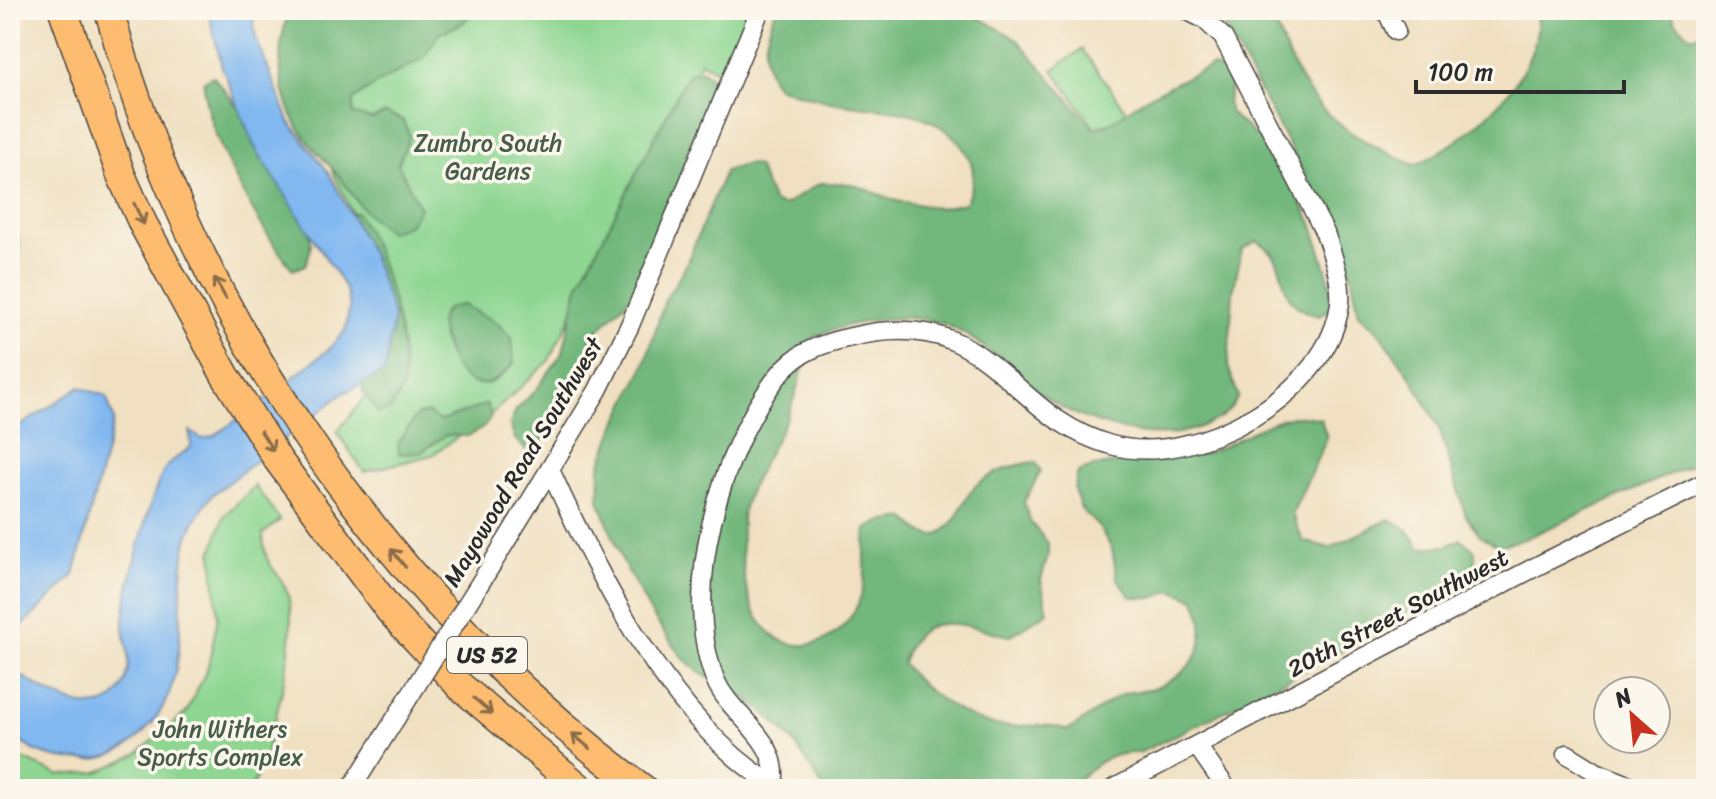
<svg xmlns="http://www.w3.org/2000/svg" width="1716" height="799" font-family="Sriracha,sans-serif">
	<rect width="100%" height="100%" fill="#fbf7ec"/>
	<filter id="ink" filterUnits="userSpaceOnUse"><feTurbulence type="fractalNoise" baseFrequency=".0125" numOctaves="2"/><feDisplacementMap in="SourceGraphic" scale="16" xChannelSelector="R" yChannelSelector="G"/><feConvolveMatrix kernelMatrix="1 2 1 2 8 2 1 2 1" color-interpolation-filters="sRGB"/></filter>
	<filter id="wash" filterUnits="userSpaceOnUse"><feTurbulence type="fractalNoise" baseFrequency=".006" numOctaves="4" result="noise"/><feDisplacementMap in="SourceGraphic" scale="32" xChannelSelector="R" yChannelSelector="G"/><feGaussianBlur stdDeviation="1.8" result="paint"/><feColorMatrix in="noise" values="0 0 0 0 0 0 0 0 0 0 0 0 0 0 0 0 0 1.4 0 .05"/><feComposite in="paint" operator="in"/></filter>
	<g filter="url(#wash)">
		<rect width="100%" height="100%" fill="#f0e0c1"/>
		<path fill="#8ed692" stroke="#5c805e" stroke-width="2" d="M297,10H747L721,73L701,62L548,362L495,411L432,455L364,472L337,432L385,372L372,255L312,127Z
			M1082,49L1127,112L1098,132L1053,70Z
			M255,486L280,520L263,534C264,572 280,568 288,595C300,638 271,749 251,789H10V758L23,759L59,775L98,772L137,754L187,712L208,667L218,617L212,553L224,516Z"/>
		<path fill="#72b77c" stroke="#4e7154" stroke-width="2" d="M290,10H477L461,24L439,34L424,58L374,85L353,100V114L372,119L386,113L403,120L410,136L398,164L420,208L409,225L390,232C366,216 360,206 344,183C335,169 321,158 311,145C279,107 272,55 290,10Z
			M776,10H965L1017,39L1093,128C1111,125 1117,118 1132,107C1156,91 1185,78 1212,66L1224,70L1231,85L1227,102L1230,113L1273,151L1313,225L1331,286L1330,309L1319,316C1266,303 1298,263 1257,241L1242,249L1233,292L1228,366L1238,396C1230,415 1216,421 1197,428C1172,437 1145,436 1120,429C1100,424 1081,418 1063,408C1020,385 991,342 944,324C908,310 848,322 813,337C805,360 799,384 791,407C780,439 744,487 742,519C741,548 741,582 754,610C780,667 844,649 861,596C868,573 863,552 866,529L880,522L905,518L921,532L935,536C955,526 957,515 967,497C978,476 1013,464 1035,462L1041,471L1024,502L1031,523L1048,543V555L1041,580L1048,612L1010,636C965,627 921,603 902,663C923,691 968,724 1005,726C1027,727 1047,722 1067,730C1088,721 1102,703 1124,694C1134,690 1145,692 1155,688C1197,671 1212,642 1196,600L1172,590L1153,598L1131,597L1117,578L1112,549L1100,528L1081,509L1074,490L1078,472C1122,455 1167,467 1212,451C1251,437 1277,407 1321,419L1327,438L1292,514L1303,541L1330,548L1390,519L1408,530L1420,548L1447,546L1461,539L1475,551V569C1370,642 1254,697 1139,753C1102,752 1094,768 1066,789H824L793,741L771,719L747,699L700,673L682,657L652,615L622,560L599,500L600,466L614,429L644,366L665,300L685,267L725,171L747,164L757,166L773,202L783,206L820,183L852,184L897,201L940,208L965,203C973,188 977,172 968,156C939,104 882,112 831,102C813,98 795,93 777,87C757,59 765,40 776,10Z
			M1216,10H1270C1303,101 1325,127 1415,165C1469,141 1545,75 1537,10H1671L1675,21L1691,37L1706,32V458L1524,539L1498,546L1480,535L1466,516L1439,428L1413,380L1376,329L1359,314L1349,264L1325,212Z
			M702,71L712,78V94L687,152L682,179L635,292L592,337L576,389L554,426L537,447L527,451L515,439L510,425L516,410L536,390L563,352L578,286L685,79L691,72Z
			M213,76C240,108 312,207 311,247C310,252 307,260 305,265L293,270C261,230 203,132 204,81Z
			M357,213C382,253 410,341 402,389C400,396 394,404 390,410L378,413L362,390L368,368L348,215Z
			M463,305L497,323L512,338L514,363C482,402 457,383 444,342C442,334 438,324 442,316C445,307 454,306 463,305Z
			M487,404L491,417L483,428L468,436L446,435L420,453L399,454L398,443L417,415L428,413L440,421Z"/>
		<path fill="#81b8f0" stroke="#56728e" stroke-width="2" d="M208,10H252L256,38L289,121L329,173L372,255L394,317L385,372L342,394L212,495C200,511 188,529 185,549C173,619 197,691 132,743C119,754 99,761 81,760C53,759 29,753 10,732V668C40,688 109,738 127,675C132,657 123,638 124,620C126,592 151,487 167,466C173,459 184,453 191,447L190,431L201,439L212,437L261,403L329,349L345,331L350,306L345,288L254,146L222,67Z
			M10,218C21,237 25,260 10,277Z
			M79,387L106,396L114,420L74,575L24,624L10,627V433Z"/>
	</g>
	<g filter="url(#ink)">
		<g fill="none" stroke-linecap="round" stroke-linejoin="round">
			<defs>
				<path id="minor" d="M1386,10L1396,31
					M551,472C599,578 675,730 780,789
					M492,564L598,390L630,325L760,10
					M1197,746L1227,789
					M1567,754L1596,772L1639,789
					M773,785C782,739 730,717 715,679C680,590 721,449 778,376C796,352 823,343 851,337C995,303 1003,415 1111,445C1196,469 1330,393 1340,303C1342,279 1332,254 1325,233L1223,37L1204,19L1186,10
					M351,789L394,721
					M1113,789L1541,564L1706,482"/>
				<path id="highway" d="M63,10L121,175L143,224L225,375L278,460L390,611L460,686L581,789
					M109,10C193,318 387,599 643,789"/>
			</defs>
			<use href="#minor" stroke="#494642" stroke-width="21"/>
			<use href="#highway" stroke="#494642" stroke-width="31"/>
			<use href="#minor" stroke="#fff" stroke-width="18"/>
			<use href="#highway" stroke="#fdbc6f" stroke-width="28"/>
			<defs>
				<path id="minor-bridge" d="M394,721L492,564"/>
			</defs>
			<use href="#minor-bridge" stroke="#494642" stroke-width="21" stroke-linecap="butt"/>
			<use href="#minor-bridge" stroke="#fff" stroke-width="18"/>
		</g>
		<defs><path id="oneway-shaft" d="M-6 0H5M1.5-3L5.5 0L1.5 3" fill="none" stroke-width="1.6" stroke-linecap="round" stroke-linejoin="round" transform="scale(2)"/></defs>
		<g stroke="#8a6c4a">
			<use href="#oneway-shaft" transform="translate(139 214) rotate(65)"/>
			<use href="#oneway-shaft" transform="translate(220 288) rotate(-119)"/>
			<use href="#oneway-shaft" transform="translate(267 441) rotate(58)"/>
			<use href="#oneway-shaft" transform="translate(398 558) rotate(-129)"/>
			<use href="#oneway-shaft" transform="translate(483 706) rotate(41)"/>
			<use href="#oneway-shaft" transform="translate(581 741) rotate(-140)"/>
		</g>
	</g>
	<g text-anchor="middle" stroke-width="7" stroke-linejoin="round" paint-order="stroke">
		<rect fill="#fbf7ec" stroke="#696865" stroke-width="2" x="447" y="637" width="80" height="36" rx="6"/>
		<g font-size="22" font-weight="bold" fill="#2b2b2b">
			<text x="487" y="663">US 52</text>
		</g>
		<g font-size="24" fill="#495e4a" stroke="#fbf7ec">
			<text x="488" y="151">Zumbro South<tspan x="488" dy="28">Gardens</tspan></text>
			<text x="220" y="737">John Withers<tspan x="220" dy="28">Sports Complex</tspan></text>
		</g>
		<g font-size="24" fill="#2b2b2b" stroke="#fbf7ec">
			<text transform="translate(523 462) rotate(-59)" y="8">Mayowood Road Southwest</text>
			<text transform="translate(1398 613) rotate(-28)" y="8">20th Street Southwest</text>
		</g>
	</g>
	<rect width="1716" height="799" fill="none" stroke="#fbf7ec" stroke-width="40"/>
	<g transform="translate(1632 715) rotate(333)"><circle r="38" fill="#fbf7ec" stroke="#a8a59f" stroke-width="2"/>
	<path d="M0-6L14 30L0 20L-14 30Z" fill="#c8321e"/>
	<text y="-12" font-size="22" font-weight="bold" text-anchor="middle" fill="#2b2b2b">N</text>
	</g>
	<path d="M1416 80v12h208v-12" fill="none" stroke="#2b2b2b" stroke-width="4"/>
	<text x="1428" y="80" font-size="24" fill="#2b2b2b" stroke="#fbf7ec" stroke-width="6" paint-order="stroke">100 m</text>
</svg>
